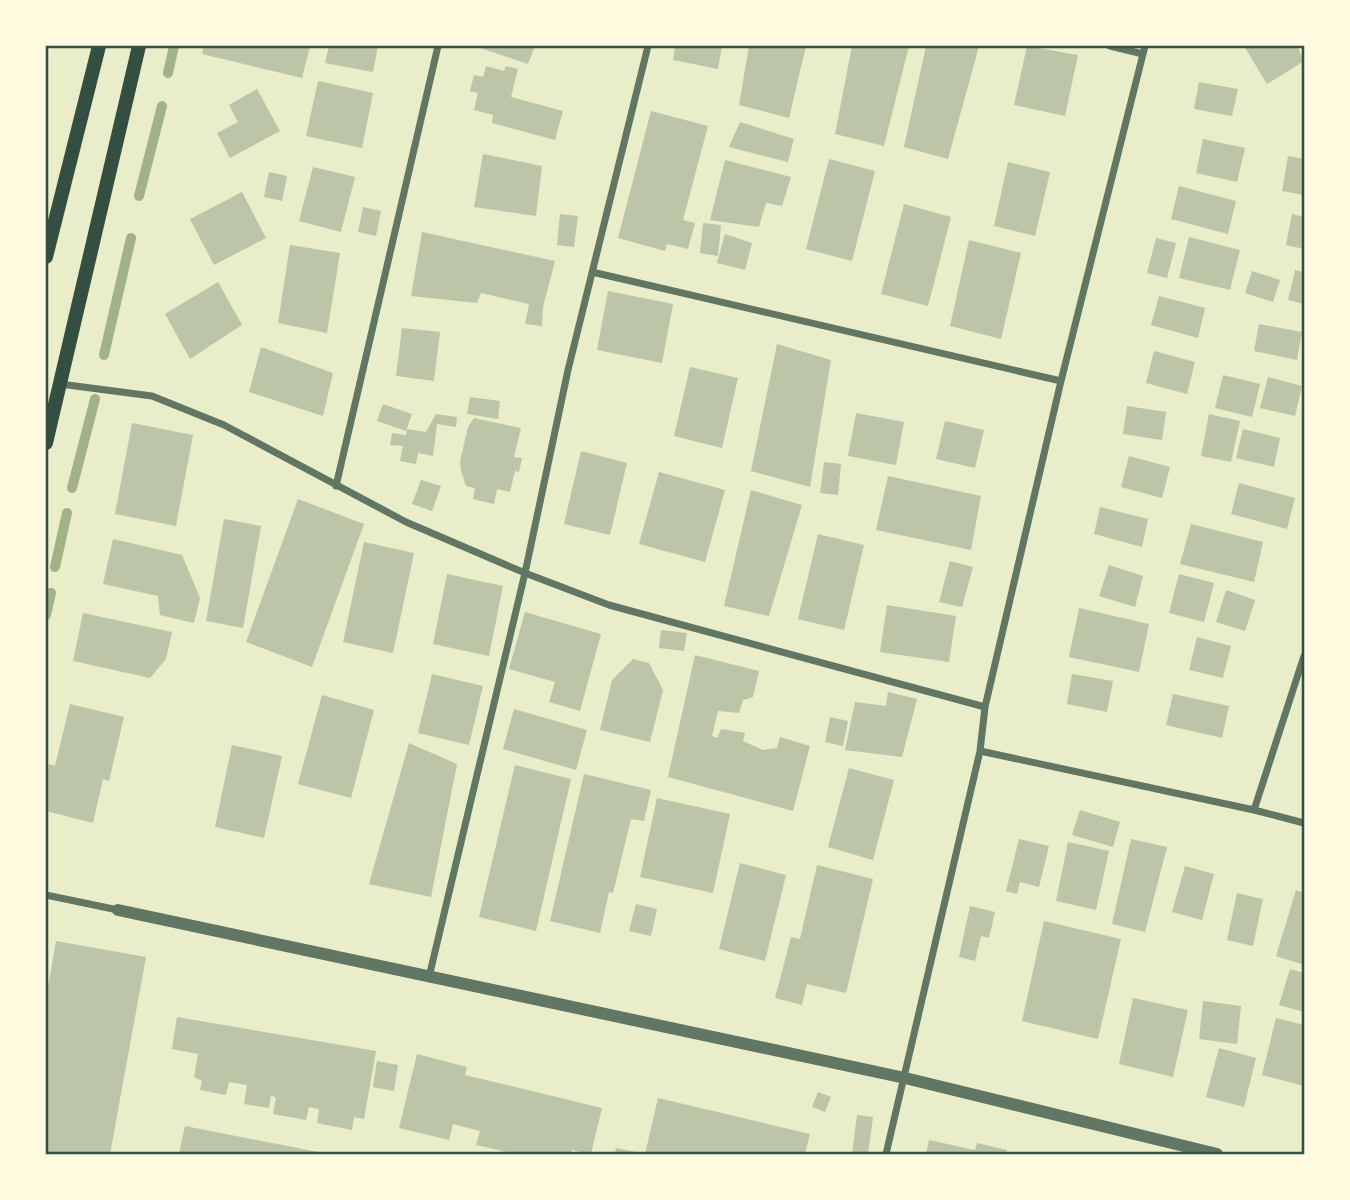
<svg xmlns="http://www.w3.org/2000/svg" width="1350" height="1200" font-family="Helvetica,sans-serif">
	<rect width="100%" height="100%" fill="#e9edc9"/>
	<g fill="none" stroke-linecap="round" stroke-linejoin="round">
		<path stroke="#a3b18a" stroke-width="10" d="M168,73L174,46
			M139,196L162,106
			M104,355L131,238
			M72,488L95,399
			M55,567L67,513
			M46,615L51,593"/>
	</g>
	<path fill="#bcc5a7" d="M204,46H310L302,78L202,54Z
		M329,46H378L373,72L325,63Z
		M474,46H535L528,64Z
		M675,46H722L718,69L673,60Z
		M749,46H806L789,118L739,105Z
		M852,46H909L884,146L835,134Z
		M926,46H979L948,159L904,147Z
		M1027,46L1078,55L1065,116L1014,105Z
		M1244,46H1297L1304,61L1267,84Z
		M486,66L504,71L506,66L518,69L511,97L563,111L555,140L492,123L493,115L474,110L478,93L470,91L474,75L483,77Z
		M318,81L373,93L362,148L306,136Z
		M1199,82L1238,89L1232,116L1194,109Z
		M257,89L280,131L230,158L217,133L238,122L229,105Z
		M651,111L708,126L683,220L695,223L688,249L667,244L665,251L618,238Z
		M740,122L794,139L788,162L729,147Z
		M1203,139L1245,148L1237,182L1196,173Z
		M483,154L542,166L536,216L474,207Z
		M1288,156L1304,159V195L1282,191Z
		M829,159L875,171L852,261L806,249Z
		M725,160L791,177L782,206L766,203L759,227L710,220Z
		M1008,162L1050,172L1035,236L994,226Z
		M313,167L355,177L341,232L299,221Z
		M269,172L287,176L282,201L264,197Z
		M1179,186L1236,201L1228,234L1171,219Z
		M242,192L266,238L214,265L190,219Z
		M904,204L951,217L928,306L881,294Z
		M363,207L381,211L376,236L358,232Z
		M560,214L578,216L574,247L557,245Z
		M1292,214L1304,217V249L1286,245Z
		M703,223L721,225L718,256L700,253Z
		M422,232L555,261L543,307L542,326L525,324L529,304L481,293L477,303L411,296Z
		M725,234L752,243L745,270L717,263Z
		M1189,237L1240,250L1230,290L1179,278Z
		M1156,238L1176,243L1167,278L1147,273Z
		M969,240L1021,253L1001,339L950,326Z
		M290,245L340,253L327,333L278,323Z
		M1295,270L1304,272V304L1288,300Z
		M1252,271L1280,280L1273,302L1245,293Z
		M218,282L242,325L190,359L165,314Z
		M608,291L673,304L662,363L597,350Z
		M1159,296L1205,308L1198,338L1151,325Z
		M1259,324L1302,332L1297,360L1254,351Z
		M402,328L440,332L434,381L396,376Z
		M777,344L831,360L810,487L751,471Z
		M261,347L333,373L323,416L249,392Z
		M1154,351L1195,362L1187,394L1146,383Z
		M690,367L738,378L722,448L674,436Z
		M1223,375L1260,384L1252,417L1215,408Z
		M1268,377L1302,386L1295,416L1260,408Z
		M470,397L500,401L498,419L467,414Z
		M383,404L412,414L406,431L377,421Z
		M1127,406L1166,412L1162,440L1123,434Z
		M856,413L904,422L896,465L848,456Z
		M436,414L457,417L456,427L437,424L433,456L418,453L416,464L400,461L403,446L390,445L392,433L406,435L407,429L426,432Z
		M1209,414L1240,421L1231,462L1201,456Z
		M474,418L521,428L514,457L522,458L519,472L515,471L510,492L497,489L494,504L473,499L475,488L466,486L461,471L460,461L468,427Z
		M945,421L984,430L975,468L936,459Z
		M132,423L193,435L176,526L115,514Z
		M1243,429L1280,438L1274,467L1236,458Z
		M581,451L627,463L610,535L564,524Z
		M1129,456L1170,467L1162,498L1121,487Z
		M824,462L841,464L838,495L820,493Z
		M659,472L725,490L705,562L639,544Z
		M888,476L981,496L971,550L876,530Z
		M421,480L441,486L432,511L412,504Z
		M1239,483L1295,498L1287,529L1231,514Z
		M751,490L802,505L769,616L724,606Z
		M298,499L364,524L312,667L246,642Z
		M1100,507L1148,519L1142,547L1094,534Z
		M224,519L261,526L243,628L206,621Z
		M1191,524L1263,542L1254,582L1180,564Z
		M818,534L864,545L844,630L798,619Z
		M113,539L182,555L200,598L194,623L160,615L158,596L103,584Z
		M364,542L414,553L393,653L343,642Z
		M950,561L973,567L962,607L939,602Z
		M1109,565L1143,576L1135,607L1099,596Z
		M447,574L503,586L489,656L433,644Z
		M1179,574L1214,583L1204,622L1169,613Z
		M1226,590L1255,600L1245,631L1216,622Z
		M887,605L956,616L949,662L880,652Z
		M1079,608L1149,624L1139,672L1069,657Z
		M525,612L601,634L580,711L549,702L555,682L509,669Z
		M83,613L172,632L166,659L150,678L73,661Z
		M661,630L687,633L684,651L659,648Z
		M1197,637L1231,646L1223,678L1189,670Z
		M695,655L759,671L753,697L743,700L739,713L718,711L712,736L717,738L721,729L745,733L743,741L763,750L777,748L780,737L810,746L793,811L668,777Z
		M633,659L649,663L663,690L650,742L600,730L612,680Z
		M432,674L483,686L469,745L418,733Z
		M1072,674L1113,681L1107,712L1067,704Z
		M888,692L917,699L902,757L845,750L855,702L886,706Z
		M1173,694L1229,706L1222,738L1166,725Z
		M322,695L374,710L351,798L298,784Z
		M70,704L124,717L109,781L103,779L93,823L46,811V780L49,764L55,766Z
		M514,709L587,730L576,770L503,749Z
		M830,717L848,721L843,746L825,742Z
		M409,743L457,764L431,897L369,884Z
		M232,745L282,756L264,838L215,827Z
		M515,765L571,779L536,931L479,917Z
		M849,768L894,780L873,860L828,847Z
		M584,774L651,790L644,821L631,819L613,893L609,892L600,933L550,921Z
		M657,798L730,814L713,893L640,877Z
		M1080,810L1120,822L1113,847L1072,835Z
		M1019,839L1049,846L1039,887L1020,882L1017,894L1006,891Z
		M1131,839L1167,847L1145,932L1112,924Z
		M1068,842L1109,851L1096,910L1056,901Z
		M740,863L786,875L765,961L719,949Z
		M817,865L873,879L846,993L807,984L802,1005L775,998L791,937L800,939Z
		M1185,866L1214,874L1202,920L1172,912Z
		M1296,890L1304,893V965L1276,956Z
		M1237,893L1263,899L1253,946L1227,940Z
		M636,904L657,909L651,936L629,931Z
		M970,906L995,912L989,938L981,936L975,961L959,957Z
		M1044,921L1121,939L1098,1039L1022,1021Z
		M56,941L146,957L110,1154H46V999Z
		M1290,969L1304,973V1012L1279,1005Z
		M1133,998L1188,1010L1173,1077L1119,1064Z
		M1203,1001L1241,1006L1237,1044L1199,1039Z
		M177,1017L376,1051L364,1119L354,1117L352,1130L317,1123L319,1109L309,1107L306,1120L273,1114L276,1098L271,1095L269,1108L244,1104L247,1085L229,1082L226,1095L200,1090L202,1081L194,1077L198,1054L172,1049Z
		M1276,1018L1304,1025V1086L1262,1075Z
		M1219,1048L1256,1058L1244,1107L1206,1097Z
		M417,1054L467,1067L465,1075L602,1108L591,1154L572,1150L571,1154H516L476,1145L480,1131L453,1124L449,1140L399,1128Z
		M377,1061L398,1065L394,1091L373,1087Z
		M818,1092L831,1097L825,1112L812,1107Z
		M658,1098L810,1134L805,1154H645Z
		M857,1115L873,1117L868,1154H852Z
		M185,1126L323,1153L322,1154H179Z
		M929,1140L975,1150L977,1143L1007,1150L1006,1154H926Z
		M616,1148L641,1153V1154H615Z"/>
	<g fill="none" stroke-linecap="round" stroke-linejoin="round">
		<path stroke="#617663" stroke-width="7" d="M1110,46L1143,54
			M592,272L1061,381
			M60,384L152,396L224,425L406,522L525,573L609,605L985,707
			M336,486L438,46
			M980,751L1254,810L1304,823
			M1254,810L1304,656
			M46,895L118,910
			M429,977L525,573L568,370L648,46
			M886,1154L980,751L985,707L1061,381L1145,46"/>
		<path stroke="#617663" stroke-width="12" d="M118,910L905,1078L1217,1154"/>
		<path stroke="#344e41" stroke-width="14" d="M46,257L99,46
			M46,443L139,46"/>
	</g>
	<rect width="1350" height="1200" fill="none" stroke="#fefae0" stroke-width="94"/>
	<rect x="47" y="47" width="1256" height="1106" fill="none" stroke="#344e41" stroke-width="2.5"/>
</svg>
